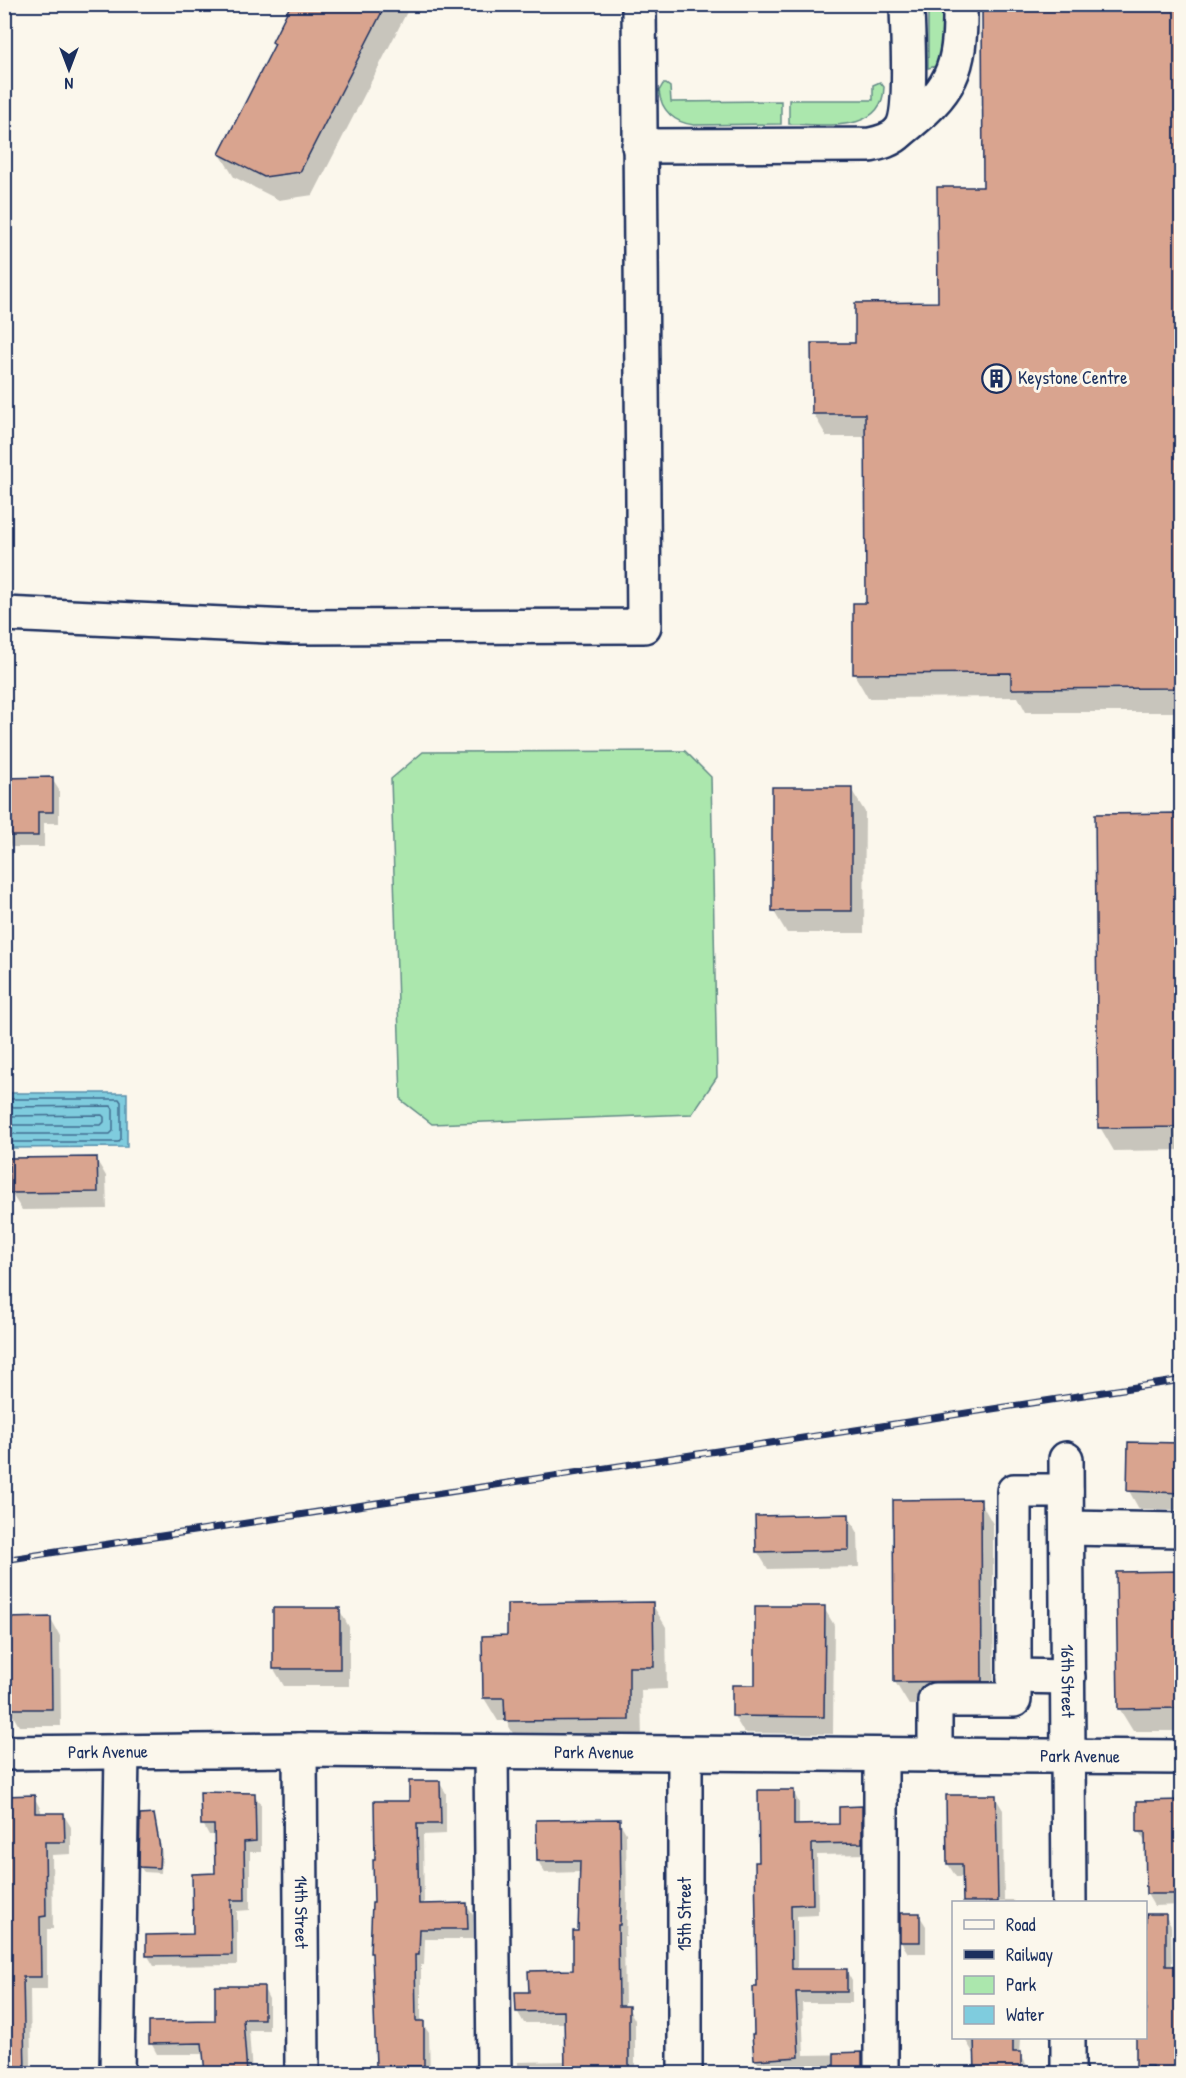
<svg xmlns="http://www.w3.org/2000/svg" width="1186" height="2078" font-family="'Patrick Hand',sans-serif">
	<rect width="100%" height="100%" fill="#fbf7ec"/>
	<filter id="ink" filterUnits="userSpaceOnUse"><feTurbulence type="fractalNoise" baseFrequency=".0167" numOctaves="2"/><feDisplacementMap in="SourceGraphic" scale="12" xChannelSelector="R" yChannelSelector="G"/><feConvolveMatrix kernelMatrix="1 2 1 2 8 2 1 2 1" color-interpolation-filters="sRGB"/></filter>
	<g filter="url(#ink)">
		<path fill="#abe7ad" stroke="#638b86" stroke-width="1.5" d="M928,5H956L941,65L928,68Z
			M880,82L884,87C883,135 821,124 789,124V100H873V85Z
			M663,84H666L670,87L671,102L781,101V124L694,125C675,123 661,111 659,91Z
			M685,751L711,777L717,1077L692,1114L432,1124L401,1100L391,779L423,752Z"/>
		<path fill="#7fccde" stroke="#578dab" stroke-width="1.5" d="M5,1093H127V1147L5,1148Z"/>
		<path fill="#0003" d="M292,4H411L313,195L279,200L234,177L220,154L276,46L273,42Z
			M1182,4V712H1026L1018,697L868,698L854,674L867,605V437H827L813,413L857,344L939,304L984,188Z
			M1178,758H1182V1150L1114,1151L1100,1127L1179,815Z
			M52,779L59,790V823H44V847H11L4,836Z
			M851,789L865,812L864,933H787L773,910Z
			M4,1023L9,1030V1061H4Z
			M96,1159L106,1176L107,1209L22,1210L11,1193Z
			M1130,1444L1182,1445V1510L1139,1509L1129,1491Z
			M980,1501L993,1524L994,1704L909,1705L895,1682Z
			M848,1515L858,1533L859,1567L768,1569L757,1551Z
			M1182,1573V1731H1133L1119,1708Z
			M652,1604L666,1627L667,1689L641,1690L642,1742L519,1744L506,1721H498L484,1698L509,1637Z
			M824,1608L834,1625L833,1734L744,1733L734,1716Z
			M339,1609L349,1627V1686H284L274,1669Z
			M50,1618L60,1636L61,1726H19L9,1709Z
			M439,1782L446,1793V1834L423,1835L424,1905H466L473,1915V1939H425L424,1965H421V2022L429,2033L430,2074H377L374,1956L372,1953L375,1904L411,1802Z
			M793,1791L799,1803V1826L840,1825L861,1808L868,1819V1854L817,1855L818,1915L797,1916V1970H846L852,1981V2003H802L804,2055L861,2054L868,2065V2074H764V2070L755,2059L761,1864Z
			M254,1794L261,1805V1852H250V1910L237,1911V1965L154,1966L148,1956L194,1936L217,1875L216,1835H209L203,1824Z
			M4,1797H34L41,1810V1814H63L71,1827V1854L52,1855L53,1929H47V1989H30L31,2066L36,2074H4Z
			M995,1797L1003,1810L1004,1900H1013L1014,1902H964V1877H956L948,1864Z
			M1182,1802V1905L1154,1906L1147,1894L1146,1843L1139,1832Z
			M153,1815L156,1821L162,1854L161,1873L144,1872L140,1867Z
			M619,1821L626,1833L627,1908L626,1936H624L625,2008H628L635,2020V2068L639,2074H518V2062L566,2061V2023H524L517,2011L530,1994L575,1972L580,1933L581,1872L545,1873L538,1861Z
			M919,1915L926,1926V1953H908L901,1942Z
			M1165,1915L1171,1926L1172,1968H1182V2074H1142L1138,2066L1146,2038V1916Z
			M263,1987L269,1999V2030H249L252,2074H207L205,2054H157L151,2043L217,2023Z
			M966,2038H1021L1020,2054L1028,2067V2074H976V2054H974L966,2041Z"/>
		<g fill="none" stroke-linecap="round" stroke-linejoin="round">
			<path stroke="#436e91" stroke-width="1.5" d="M4,1099H119L121,1102V1139L118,1142H4
				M4,1107L111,1106L113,1109V1131L110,1134H4
				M4,1116L102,1115L104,1117V1122L101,1125H4"/>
		</g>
		<path fill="#d9a48f" stroke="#1b2f5e" stroke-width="1.5" d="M291,4H386L300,172L264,177L219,154L275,44L272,42Z
			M982,4H1182V688L1011,689V673L853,674V603H866L865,414H812L811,343H855V303L938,302L937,187H983Z
			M53,777V812H38V836H4V778Z
			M772,787H852V911H772Z
			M1182,813V1127L1098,1128L1095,814Z
			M97,1157L98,1192L10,1193L9,1158Z
			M1128,1442L1182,1443V1493L1127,1491Z
			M981,1499L982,1681L894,1682L893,1500Z
			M849,1514V1550L756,1552L755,1516Z
			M1182,1571V1708L1118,1709L1116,1572Z
			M653,1602L654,1667H629V1720L505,1721L504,1698H483L482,1636L507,1635V1604Z
			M755,1606H825L824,1717L732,1716V1685H755Z
			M273,1608H340V1669H273Z
			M51,1617L52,1709H7L6,1618Z
			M409,1781H440L441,1824H417L419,1904L467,1903L468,1929H420L419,1955H415L416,2021H424V2066H376L372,1953H370L372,1903H374L373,1860H375L374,1801H409Z
			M758,1790H794V1825L839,1824V1807L862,1806V1843L812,1844L813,1904L791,1905L792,1969H847V1992H796L799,2057L754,2060L752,2034H754L753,1987H757L755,1862H759Z
			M200,1792L255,1793L256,1841L244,1842L245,1900H231L232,1955L146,1956V1935L193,1934L192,1874L215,1873L214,1825H201Z
			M35,1795V1813H64L65,1842H45L46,1916L40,1917L41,1977H23L25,2073H4V1796Z
			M946,1795H996L998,1902H963L962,1864H947Z
			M1182,1800V1894H1146L1145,1832H1137V1801Z
			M154,1814L160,1848L159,1868L139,1867L140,1815Z
			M620,1819L621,1895L620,1925H618L619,2006H629V2073H565L564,2011L516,2012L515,1992H529L528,1971L573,1970V1931H578L580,1861H537L536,1820Z
			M900,1913H920V1942H900Z
			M1146,1914H1166V1966H1182V1986H1178L1179,2073H1152V2066H1136V2037H1146Z
			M215,1986H264V2019H243L247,2073H205L202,2043L149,2044V2022L215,2021Z
			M974,2037H1013V2052H1021V2073H975Z
			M862,2052V2073H834V2053Z"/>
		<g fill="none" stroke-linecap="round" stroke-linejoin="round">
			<defs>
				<g id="minor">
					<path d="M899,132C952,90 961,72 960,4"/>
					<path d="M639,146L870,145C879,143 892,140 899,132C914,116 907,29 907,4"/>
					<path d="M4,614L289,627L644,626L639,4"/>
					<path id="s1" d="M1066,1459L1069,1902"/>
					<path d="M1067,1528L1182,1530"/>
					<path d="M1014,1676L1068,1677"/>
					<path id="s2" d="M300,1750L302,2074"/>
					<path d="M491,1752L494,2074"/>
					<path id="s3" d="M4,1753L300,1750L1182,1757"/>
					<path d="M685,1754V2074"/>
					<path d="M935,1755V1700H1014V1491H1066"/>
					<path d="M117,2074L122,1753"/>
					<path d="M881,2074V1755"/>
					<path d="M1068,2074V2038"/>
				</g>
			</defs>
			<use href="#minor" stroke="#1b2f5e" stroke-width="38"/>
			<use href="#minor" stroke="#fbf7ec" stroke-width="33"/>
			<defs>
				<path id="rail" d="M4,1560L1182,1380"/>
			</defs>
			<use href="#rail" stroke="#1b2f5e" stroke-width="7"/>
			<use href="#rail" stroke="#fbf7ec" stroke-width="4.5" stroke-dasharray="14" stroke-linecap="butt"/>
		</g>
	</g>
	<defs>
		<symbol id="building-ring" viewBox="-11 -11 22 22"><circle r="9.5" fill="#fbf7ec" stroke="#1b2f5e" stroke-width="1.5"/><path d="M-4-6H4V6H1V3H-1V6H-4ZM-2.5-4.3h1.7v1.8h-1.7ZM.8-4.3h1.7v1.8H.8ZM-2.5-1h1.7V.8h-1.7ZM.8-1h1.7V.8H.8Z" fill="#1b2f5e"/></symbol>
	</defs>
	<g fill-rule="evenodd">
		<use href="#building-ring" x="980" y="362" width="33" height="33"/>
	</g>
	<g text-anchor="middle" stroke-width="6" stroke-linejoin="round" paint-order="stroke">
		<g font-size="18" fill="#1b2f5e" stroke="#fbf7ec" text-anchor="start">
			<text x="1018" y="384">Keystone Centre</text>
		</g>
		<g font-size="18" fill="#1b2f5e" stroke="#fbf7ec">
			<text dy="6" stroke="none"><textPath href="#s1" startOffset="222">16th Street</textPath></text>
			<text dy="6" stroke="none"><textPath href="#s3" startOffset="104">Park Avenue</textPath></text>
			<text dy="6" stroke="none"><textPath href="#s3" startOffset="590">Park Avenue</textPath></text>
			<text dy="6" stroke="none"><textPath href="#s3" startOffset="1076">Park Avenue</textPath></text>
			<text dy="6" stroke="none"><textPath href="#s2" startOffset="162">14th Street</textPath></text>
			<text transform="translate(685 1914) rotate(-90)" y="6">15th Street</text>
		</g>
	</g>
	<rect width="1186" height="2078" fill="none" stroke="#fbf7ec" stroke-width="24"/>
	<rect x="12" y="12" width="1162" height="2054" fill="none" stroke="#1b2f5e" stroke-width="2" filter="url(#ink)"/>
	<rect x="952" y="1901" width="195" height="138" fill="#fbf7ec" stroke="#a1a7b3" stroke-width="1.5"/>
	<rect x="964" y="1920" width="30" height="9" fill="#fbf7ec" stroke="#a1a7b3" stroke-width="1.5"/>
	<text x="1006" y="1931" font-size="18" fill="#1b2f5e">Road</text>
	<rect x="964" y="1950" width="30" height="9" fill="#1b2f5e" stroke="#a1a7b3" stroke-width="1.5"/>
	<text x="1006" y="1961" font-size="18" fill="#1b2f5e">Railway</text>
	<rect x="964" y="1976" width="30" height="18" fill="#abe7ad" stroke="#a1a7b3" stroke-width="1.5"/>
	<text x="1006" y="1991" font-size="18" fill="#1b2f5e">Park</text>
	<rect x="964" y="2006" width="30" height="18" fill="#7fccde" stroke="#a1a7b3" stroke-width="1.5"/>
	<text x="1006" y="2021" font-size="18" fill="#1b2f5e">Water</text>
	<g transform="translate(69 69) rotate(180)" stroke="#fbf7ec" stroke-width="4.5" paint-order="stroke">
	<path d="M0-4.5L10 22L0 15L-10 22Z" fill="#1b2f5e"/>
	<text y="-9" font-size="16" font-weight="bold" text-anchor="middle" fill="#1b2f5e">N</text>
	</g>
</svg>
